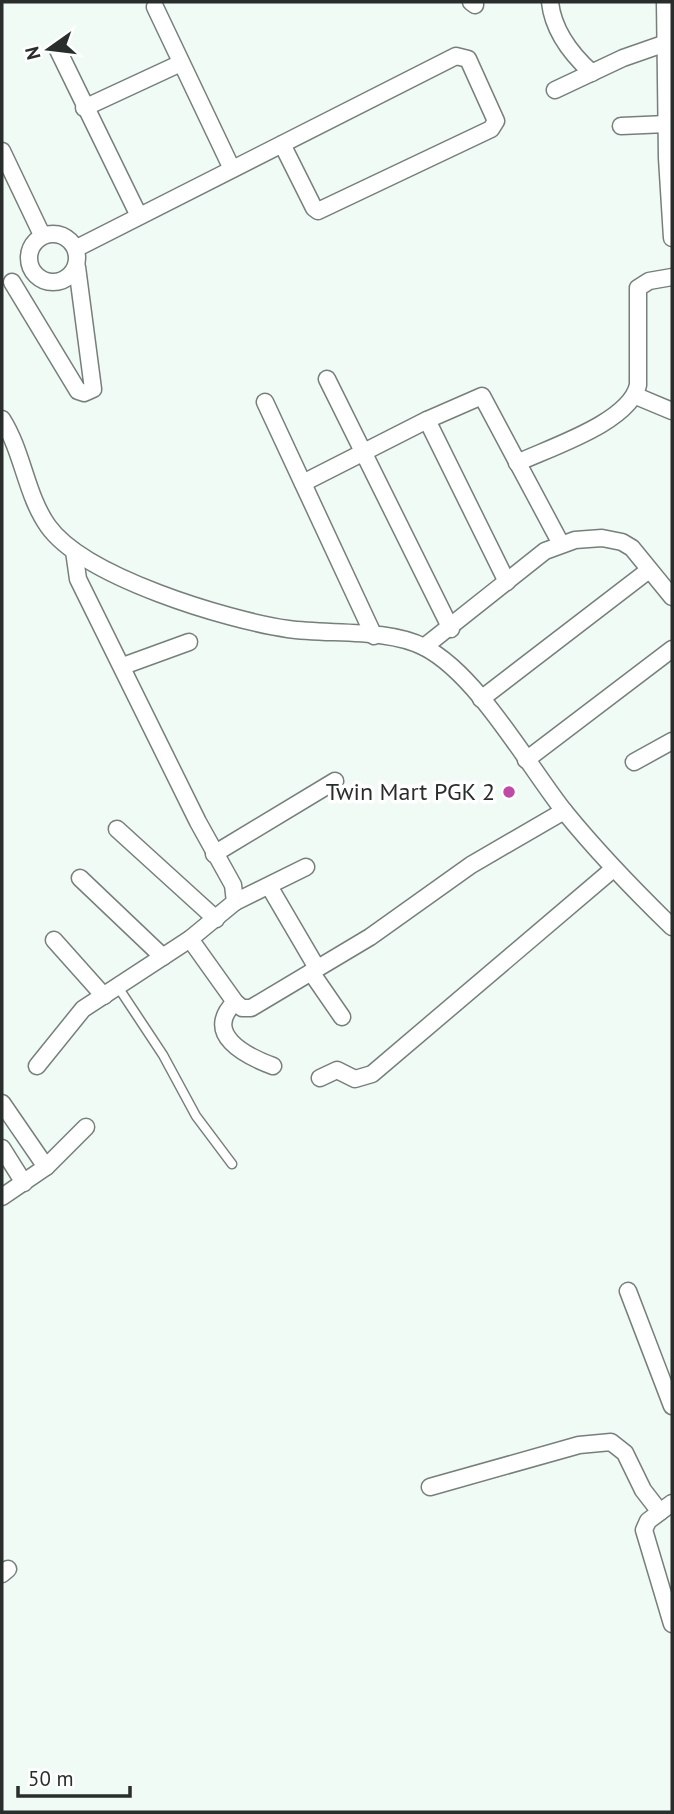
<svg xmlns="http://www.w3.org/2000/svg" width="674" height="1814" font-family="'PT Sans',sans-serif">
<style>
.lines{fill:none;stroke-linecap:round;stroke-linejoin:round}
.service-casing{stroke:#767f7a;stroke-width:11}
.minor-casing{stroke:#767f7a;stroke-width:19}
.service{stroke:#fff;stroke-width:8}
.minor{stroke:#fff;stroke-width:16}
.poi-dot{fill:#be4ca7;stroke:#fff;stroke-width:2.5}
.labels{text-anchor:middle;stroke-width:7;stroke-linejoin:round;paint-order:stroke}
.poi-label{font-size:24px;fill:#292d2b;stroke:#fff;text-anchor:end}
</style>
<rect width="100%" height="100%" fill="#f1fbf6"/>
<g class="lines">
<defs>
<path id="service" d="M118,987L163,1055L196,1116L232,1164"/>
<g id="minor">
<path d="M471,2L475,5"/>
<path d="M550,2C553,30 571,54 592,73"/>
<path d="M665,2L667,158L672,238"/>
<path d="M155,7L232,169"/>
<path d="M58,50L139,216"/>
<path d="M555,90L623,58L666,43"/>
<path d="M84,108L181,63"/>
<path d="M621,126L667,124"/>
<path d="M2,151L42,235"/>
<circle cx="53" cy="258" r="24"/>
<path d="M77,248L456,56L468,59L496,121L491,129L318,211L314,208L282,144"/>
<path d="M12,282L78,391L84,393L93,389L77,267"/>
<path d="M327,379L451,629"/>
<path d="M636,396L672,411"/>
<path d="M265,402L374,636"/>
<path d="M2,419C23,452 26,495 48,526C84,577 227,620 288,629C329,635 387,628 424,647C477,674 527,764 564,811C598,853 634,890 672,927"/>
<path d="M427,420L482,396L561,544"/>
<path d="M517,463C551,447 630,422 638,385V288L649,281L672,277"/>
<path d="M303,483L427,420L507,582"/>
<path d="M424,647L545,551L575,540L602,538L622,542L632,548L672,597"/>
<path d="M123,666L189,642"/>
<path d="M481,699L649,570"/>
<path d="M526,760L672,649"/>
<path d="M634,762L672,741"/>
<path d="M117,829L216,919"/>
<path d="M214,854L335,781"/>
<path d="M80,878L163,957"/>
<path d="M269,886L317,968"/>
<path d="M235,902L306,867"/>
<path d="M190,939L235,1002L242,1008H251L370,937L471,865L564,811"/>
<path d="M54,940L104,996"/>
<path d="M311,972L342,1017"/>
<path d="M235,1002C202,1034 246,1056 273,1066"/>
<path d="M37,1066L83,1009L190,939L235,902L233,885L198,822L78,579L74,551"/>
<path d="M320,1078L337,1070L355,1079L372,1074L612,870"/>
<path d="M2,1103L46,1167"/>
<path d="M2,1148L24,1183"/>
<path d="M2,1197L46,1167L86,1127"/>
<path d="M628,1291L672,1406"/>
<path d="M430,1487L579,1445L611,1442L625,1453L643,1490L660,1512"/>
<path d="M672,1503L648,1521L644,1530L672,1624"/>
<path d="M2,1574L8,1569"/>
</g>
</defs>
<!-- service casing -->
<use href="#service" class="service-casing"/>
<!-- minor casing -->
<use href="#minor" class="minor-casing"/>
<!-- service -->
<use href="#service" class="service"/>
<!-- minor -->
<use href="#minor" class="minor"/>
</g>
<!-- markers -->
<circle class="poi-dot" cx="509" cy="792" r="7"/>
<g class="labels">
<!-- poi labels -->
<g class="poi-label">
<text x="495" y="800">Twin Mart PGK 2</text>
</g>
</g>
<!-- border -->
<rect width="674" height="1814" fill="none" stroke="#292d2b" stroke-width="7"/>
<!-- north arrow -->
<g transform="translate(49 49) rotate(256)" stroke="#ffffff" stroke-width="5" paint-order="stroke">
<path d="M0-5L12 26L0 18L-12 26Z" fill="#292d2b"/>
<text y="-10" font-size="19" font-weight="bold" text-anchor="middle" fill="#292d2b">N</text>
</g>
<!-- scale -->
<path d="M18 1786v10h112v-10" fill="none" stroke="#292d2b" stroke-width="3.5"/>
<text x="28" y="1786" font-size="21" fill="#292d2b" stroke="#ffffff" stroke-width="5" paint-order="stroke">50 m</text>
</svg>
